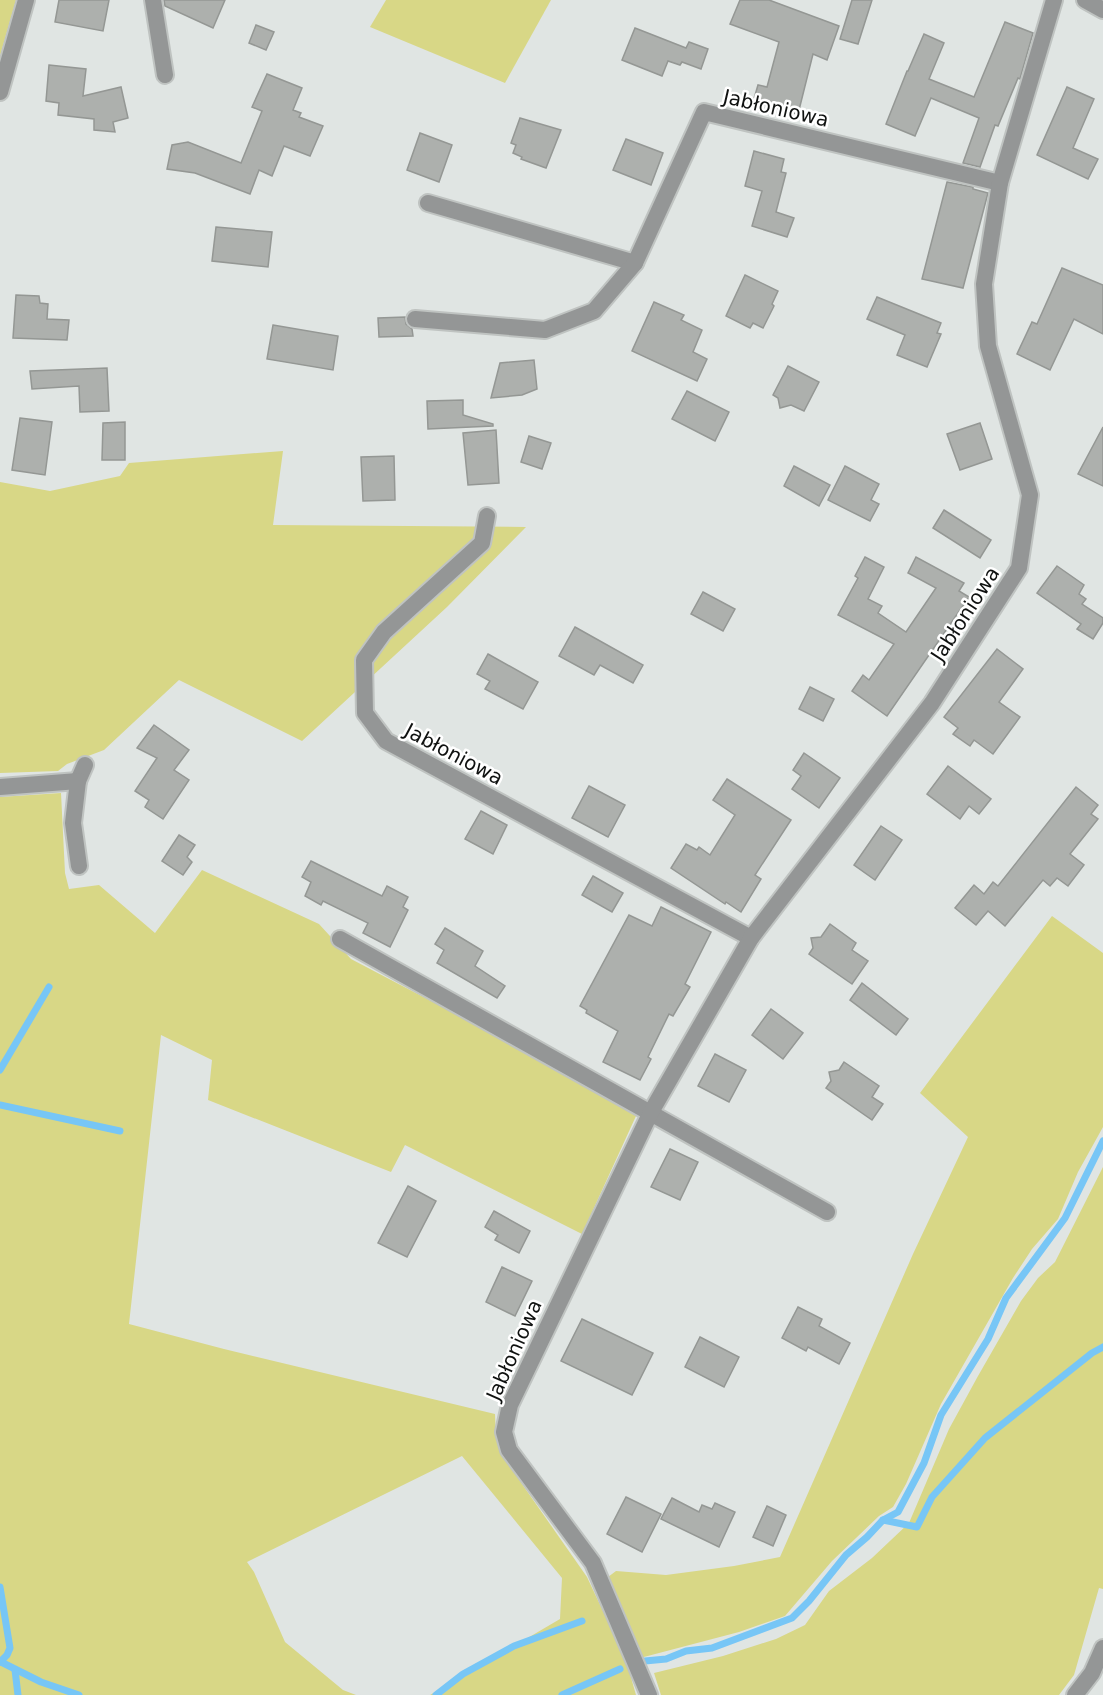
<svg xmlns="http://www.w3.org/2000/svg" width="1103" height="1695" font-family="'DejaVu Sans',sans-serif">
<style>
.green{fill:#d8d786}
.lines{fill:none;stroke-linecap:round;stroke-linejoin:round}
.stream{stroke:#77c6f6;stroke-width:7}
.building{fill:#adb0ad;stroke:#949794;stroke-width:1.5}
.minor-casing{stroke:#bfc3c1;stroke-width:20}
.tertiary-casing{stroke:#bfc3c1;stroke-width:20}
.minor{stroke:#949696;stroke-width:16}
.tertiary{stroke:#949696;stroke-width:16}
.labels{text-anchor:middle;stroke-width:5;stroke-linejoin:round;paint-order:stroke}
.street-label{font-size:20px;fill:#0f1110;stroke:#fff}
</style>
<rect width="100%" height="100%" fill="#e0e5e3"/>
<!-- green -->
<g class="green">
<path d="M0,0H16L0,56Z"/>
<path d="M386,0H551L505,83L370,27Z"/>
<path d="M283,451L273,525L526,527L447,607L302,741L179,680L104,750L67,764L58,771L0,773V482L50,491L120,476L129,463Z"/>
<path d="M61,793L65,873L69,889L99,885L155,933L202,870L319,924L351,959L515,1045L636,1116L582,1234L405,1145L391,1172L208,1100L212,1060L161,1035L129,1324L224,1349L495,1414L496,1439L522,1484L587,1577L626,1660L636,1695H430L560,1619L562,1578L462,1456L247,1562L254,1572L285,1642L343,1690L356,1695H0V797Z"/>
<path d="M1052,916L1103,953V1127L1078,1172L1058,1219L1032,1249L1013,1278L941,1404L906,1484L893,1507L879,1516L832,1561L785,1616L739,1632L640,1658L608,1577L616,1571L666,1575L734,1566L780,1557L913,1254L968,1137L920,1093Z"/>
<path d="M1103,1167V1589L1099,1588L1074,1675L1059,1695H661L654,1673L723,1656L776,1639L805,1625L829,1591L872,1558L909,1523L949,1429L978,1376L1021,1301L1038,1278L1055,1262Z"/>
</g>
<g class="lines">
<!-- stream -->
<g class="stream">
<path d="M0,1070L49,987"/>
<path d="M0,1105L120,1131"/>
<path d="M883,1520L917,1527L932,1497L985,1438L1092,1353L1103,1347"/>
<path d="M0,1587L10,1648L7,1655L0,1662"/>
<path d="M645,1661L666,1659L686,1651L712,1648L792,1618L809,1601L846,1555L867,1537L883,1520L898,1512L924,1463L941,1415L988,1339L1006,1298L1065,1218L1103,1141"/>
<path d="M1,1662L41,1682L79,1695"/>
<path d="M15,1670L18,1695"/>
<path d="M436,1695L463,1674L514,1646L582,1621"/>
<path d="M562,1695L620,1669"/>
</g>
</g>
<!-- building -->
<g class="building">
<path d="M59,0H109L103,31L55,22Z"/>
<path d="M164,0H225L213,28L165,6Z"/>
<path d="M740,0H769L839,26L827,60L813,54L798,114L753,102L758,85L767,87L779,42L730,24Z"/>
<path d="M852,0H872L858,44L840,39Z"/>
<path d="M1005,22L1033,33L1020,79L1018,78L998,126L995,125L980,167L963,163L979,118L931,98L915,136L886,124L907,71H908L924,34L944,43L929,79L974,97Z"/>
<path d="M256,25L274,32L266,50L249,43Z"/>
<path d="M635,28L686,48L689,42L708,49L701,69L682,62L680,65L668,61L662,76L622,60Z"/>
<path d="M49,65L86,69L83,96L121,87L128,118L113,122L115,132L94,130V119L58,115L59,103L46,101Z"/>
<path d="M267,74L302,88L293,110L301,113L299,117L323,126L310,156L284,146L272,176L259,170L250,194L195,173L167,169L172,145L188,142L241,163L262,111L252,107Z"/>
<path d="M1067,87L1094,99L1073,148L1098,159L1088,179L1037,155Z"/>
<path d="M520,118L561,130L546,168L521,159L522,157L513,153L516,145L511,143Z"/>
<path d="M420,133L452,145L439,182L407,170Z"/>
<path d="M626,139L663,153L651,185L613,170Z"/>
<path d="M754,151L784,159L781,172L786,173L776,212L794,218L787,237L752,226L762,191L745,186Z"/>
<path d="M947,182L973,187V189L988,193L963,288L922,279Z"/>
<path d="M216,227L272,232L268,267L212,261Z"/>
<path d="M1062,268L1103,285V334L1074,319L1050,370L1017,354L1032,322L1037,324Z"/>
<path d="M745,275L778,291L772,304L774,306L763,328L753,323L750,328L726,316Z"/>
<path d="M16,295L39,296L40,303L48,304L47,319L69,320L67,340L13,338Z"/>
<path d="M877,297L941,323L937,333L941,334L927,367L897,355L905,335L867,319Z"/>
<path d="M654,302L684,315L681,320L702,330L693,352L707,359L697,381L632,351Z"/>
<path d="M405,317L406,324L412,329L413,336L379,337L378,318Z"/>
<path d="M273,325L338,336L333,370L267,359Z"/>
<path d="M534,360L537,389L522,395L491,398L500,363Z"/>
<path d="M788,366L819,382L804,411L791,405L780,408L778,398L773,395Z"/>
<path d="M107,368L109,411L80,412L79,386L32,389L30,371Z"/>
<path d="M687,391L729,412L715,441L672,419Z"/>
<path d="M463,400V415L493,424V426L428,429L427,401Z"/>
<path d="M20,418L52,422L45,475L12,470Z"/>
<path d="M125,422V460H102L103,423Z"/>
<path d="M980,423L992,459L960,470L947,434Z"/>
<path d="M1103,427V486L1078,474Z"/>
<path d="M496,430L499,483L468,485L463,433Z"/>
<path d="M529,436L551,443L542,469L521,462Z"/>
<path d="M394,456L395,500L363,501L361,457Z"/>
<path d="M794,466L830,485L819,506L784,486Z"/>
<path d="M845,466L879,484L871,500L879,504L870,521L828,500Z"/>
<path d="M944,510L991,540L980,558L933,528Z"/>
<path d="M865,557L884,567L868,599L882,606L878,613L906,632L936,588L908,573L916,557L964,583L959,591L969,597L887,716L852,691L863,675L869,680L894,644L838,615L858,578L855,576Z"/>
<path d="M1057,566L1084,585L1079,594L1086,599L1082,604L1103,618V623L1093,639L1077,629L1081,624L1037,593Z"/>
<path d="M703,592L735,609L723,631L691,614Z"/>
<path d="M575,627L643,665L633,683L600,665L594,675L559,656Z"/>
<path d="M997,649L1023,669L999,702L1020,717L993,754L974,740L970,746L953,734L958,728L944,717Z"/>
<path d="M488,654L538,682L523,709L485,689L490,681L477,674Z"/>
<path d="M810,687L834,699L823,721L799,709Z"/>
<path d="M154,725L189,750L174,770L189,780L163,819L145,807L149,800L135,791L157,758L137,748Z"/>
<path d="M804,753L840,778L819,808L792,789L801,776L793,770Z"/>
<path d="M948,766L991,799L979,814L969,806L960,819L927,794Z"/>
<path d="M727,779L791,820L755,875L761,879L741,912L726,902L725,904L671,868L686,844L697,850L699,847L710,855L735,815L713,800Z"/>
<path d="M589,786L625,805L608,837L572,818Z"/>
<path d="M1076,787L1098,805L1091,814L1098,819L1070,854L1084,865L1068,886L1057,878L1050,886L1043,880L1005,926L988,911L976,925L955,908L974,885L984,894L993,882L998,886Z"/>
<path d="M481,811L507,825L493,854L465,839Z"/>
<path d="M881,826L902,840L875,880L854,865Z"/>
<path d="M179,835L195,845L187,857L192,862L183,875L162,861Z"/>
<path d="M311,861L382,896L387,886L408,897L403,907L408,910L390,947L363,933L368,923L323,901L321,905L305,896L311,882L302,877Z"/>
<path d="M593,876L623,893L612,912L582,895Z"/>
<path d="M661,907L711,932L685,984L690,987L673,1016L669,1014L648,1057L651,1059L640,1080L603,1062L618,1031L586,1013L587,1010L580,1006L629,915L652,926Z"/>
<path d="M830,924L856,943L852,950L868,961L852,984L809,954L813,948L811,938L821,937Z"/>
<path d="M445,928L483,951L475,966L505,986L497,998L437,963L444,950L435,944Z"/>
<path d="M862,983L908,1019L896,1035L850,1000Z"/>
<path d="M771,1009L803,1033L783,1059L752,1035Z"/>
<path d="M715,1054L746,1070L729,1102L698,1086Z"/>
<path d="M844,1062L879,1086L872,1097L883,1104L872,1120L826,1088L831,1081L829,1072L839,1070Z"/>
<path d="M670,1149L698,1162L680,1200L651,1187Z"/>
<path d="M408,1186L436,1201L407,1257L378,1243Z"/>
<path d="M494,1211L530,1231L519,1253L495,1240L498,1235L485,1227Z"/>
<path d="M502,1267L532,1281L515,1316L486,1302Z"/>
<path d="M798,1307L822,1319L819,1326L850,1343L839,1364L808,1347L806,1351L782,1338Z"/>
<path d="M582,1319L653,1353L632,1395L561,1361Z"/>
<path d="M700,1337L739,1357L724,1387L685,1367Z"/>
<path d="M626,1497L661,1514L642,1552L607,1534Z"/>
<path d="M672,1498L699,1512L702,1505L712,1509L715,1503L735,1512L719,1547L661,1519Z"/>
<path d="M767,1506L786,1515L773,1546L753,1537Z"/>
</g>
<g class="lines">
<defs>
<g id="minor">
<path d="M153,0L165,75"/>
<path d="M0,92L26,0"/>
<path d="M428,203L635,263"/>
<path d="M415,319L545,330L594,311L635,263L704,112L1000,183"/>
<path d="M487,516L482,543L384,632L364,660L365,713L386,741L751,938"/>
<path d="M78,781L85,765"/>
<path d="M0,787L78,781L73,823L79,866"/>
<path d="M340,939L827,1212"/>
<path d="M649,1695L593,1563L509,1450L504,1432L510,1405L651,1112L751,938L932,703L1019,568L1030,495L988,346L984,284L1000,183L1054,0"/>
<path d="M1075,1695L1092,1673L1103,1648"/>
</g>
<path id="tertiary" d="M1085,0L1103,10"/>
</defs>
<!-- minor casing -->
<use href="#minor" class="minor-casing"/>
<!-- tertiary casing -->
<use href="#tertiary" class="tertiary-casing"/>
<!-- minor -->
<use href="#minor" class="minor"/>
<!-- tertiary -->
<use href="#tertiary" class="tertiary"/>
</g>
<g class="labels">
<!-- street labels -->
<g class="street-label">
<text transform="translate(776 108) rotate(13)" y="7">Jabłoniowa</text>
<text transform="translate(965 614) rotate(-57)" y="7">Jabłoniowa</text>
<text transform="translate(454 754) rotate(28)" y="7">Jabłoniowa</text>
<text transform="translate(514 1350) rotate(-66)" y="7">Jabłoniowa</text>
</g>
</g>
</svg>
